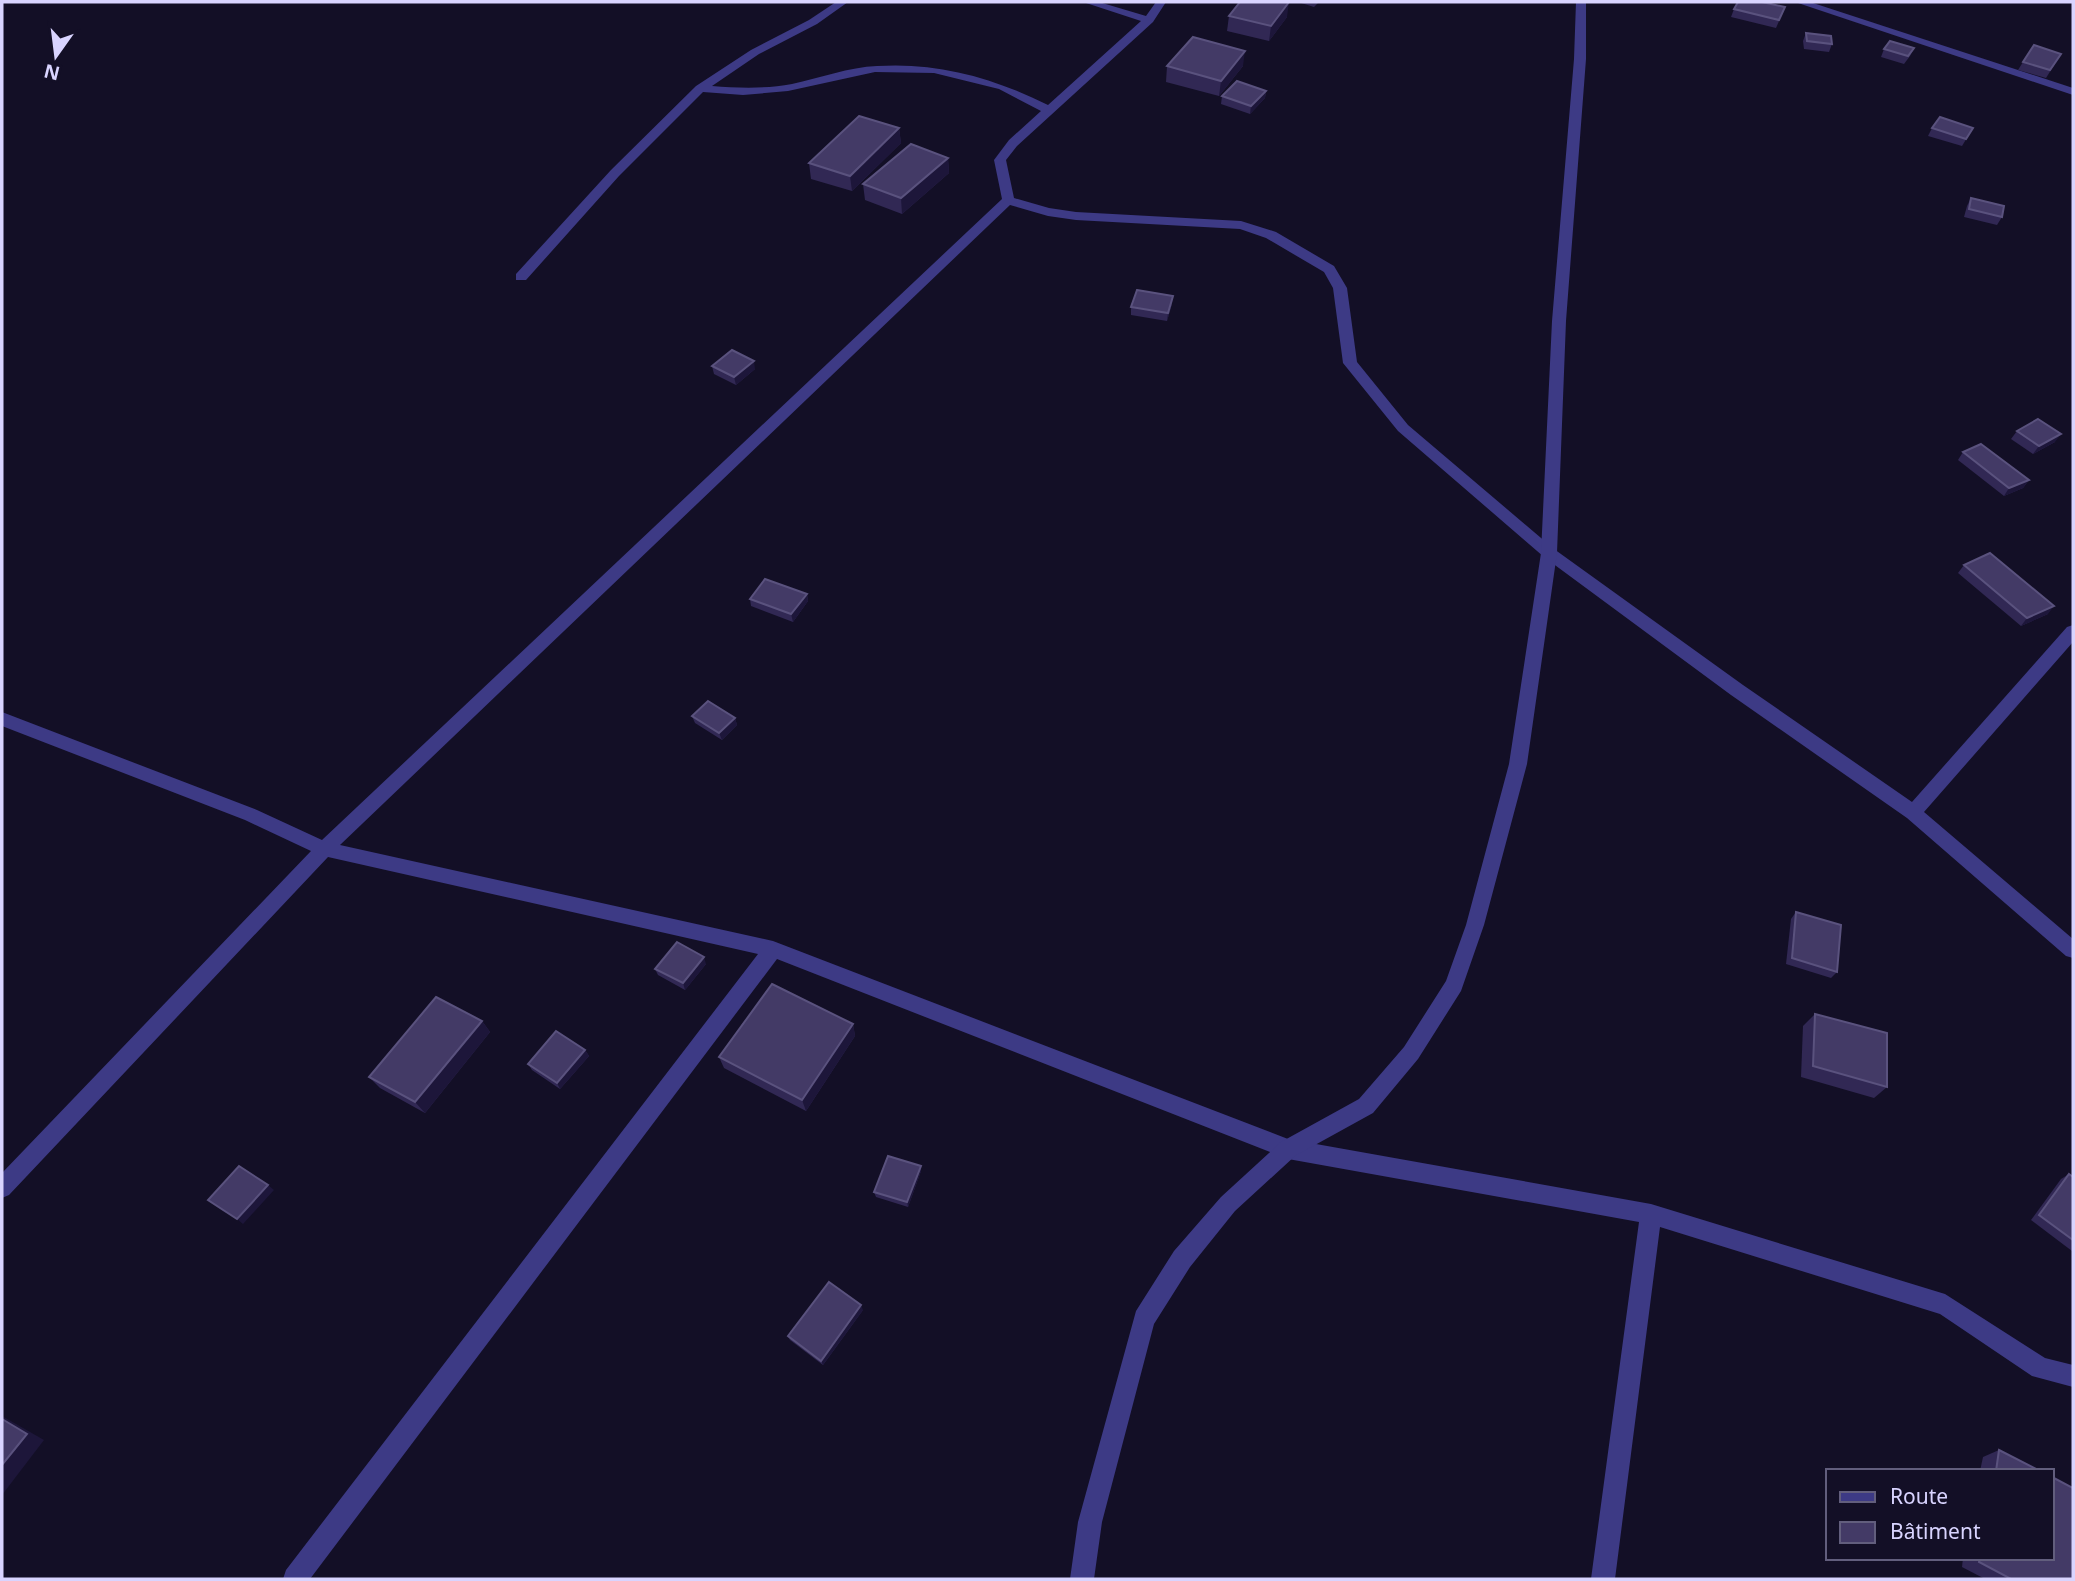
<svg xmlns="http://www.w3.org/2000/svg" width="2075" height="1581" font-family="'Noto Sans',sans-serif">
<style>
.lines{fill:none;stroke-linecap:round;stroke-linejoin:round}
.minor{fill:#3d3a85;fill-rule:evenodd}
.tertiary{fill:#3d3a85;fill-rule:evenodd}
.wall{fill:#312854}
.shaded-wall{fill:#1d163a}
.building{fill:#433a66;stroke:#5a527e;stroke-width:2}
</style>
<rect width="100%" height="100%" fill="#130f26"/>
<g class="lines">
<!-- minor -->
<g class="minor">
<path d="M836,2H848L817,24L759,54L712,86C738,88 765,89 792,84C820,78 849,67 877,66C938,62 994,78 1048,105L1141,21L1083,2H1099L1146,16L1156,2H1166L1153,22L1017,146L1006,160L1014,198L1049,208L1076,212L1241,221L1276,232L1334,266L1347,288L1357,362L1408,425L1554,549L1743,685L1912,802L2067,627L2073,625V642L1924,812L2073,939V958L2066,956L1907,818L1731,695L1544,557L1398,431L1343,363L1333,288L1324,272L1266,238L1240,229L1076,220L1048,216L1010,205L340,845L773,941L1288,1139L1651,1204L1945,1294L2045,1358L2073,1365V1387L2032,1376L1940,1314L1660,1227L1615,1579H1591L1639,1222L1288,1159L777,959L310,1579H283L286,1570L758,954L328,857L9,1195L2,1198V1173L311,851L245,820L2,726V712L257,810L322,840L1002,199L994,160L1009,140L1041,111L999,89L934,73L875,72L788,91L743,95L703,92L619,176L526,280H516V274L611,170L696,86L751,50L809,20Z"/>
<path d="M1795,2H1810L2073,88V95Z"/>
</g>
<!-- tertiary -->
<path class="tertiary" d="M1576,2H1586V59L1566,321L1557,553L1527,764L1484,925L1461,991L1418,1059L1373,1113L1295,1156L1235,1211L1190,1267L1154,1324L1102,1522L1094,1579H1070L1078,1522L1136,1311L1174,1251L1221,1197L1281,1142L1359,1099L1404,1047L1446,981L1466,925L1509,764L1541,553L1552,321L1574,59Z"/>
</g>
<!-- wall -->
<g class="wall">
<path d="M1298,2H1319L1314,7Z"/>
<path d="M1785,7L1776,28L1731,17L1734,9Z"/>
<path d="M1229,16L1287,17L1269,41L1227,31Z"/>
<path d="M1806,33L1832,44L1829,52L1804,49L1803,41Z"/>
<path d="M1914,48L1910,56L1904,64L1881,57L1884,49Z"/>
<path d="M2061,54L2046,78L2018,70L2023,62Z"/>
<path d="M1167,66H1243L1219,96L1166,82Z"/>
<path d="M1266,91L1265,98L1250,114L1221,104L1222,96Z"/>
<path d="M899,128L901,143L852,191L811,179L809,163Z"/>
<path d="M1932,128H1973L1962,146L1928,136Z"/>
<path d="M948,158L949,173L902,214L865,200L863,184Z"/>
<path d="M1971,198L2002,217L1997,225L1964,217L1967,206Z"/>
<path d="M1172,304L1167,321L1131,315V307Z"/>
<path d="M712,366L755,369L736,385L714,374Z"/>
<path d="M2017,431L2055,442L2033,454L2011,439Z"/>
<path d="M1963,452L2029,480L2023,488L2004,496L1958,460Z"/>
<path d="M1964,565L2048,614L2021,626L1958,573Z"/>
<path d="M807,594L808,601L793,622L751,606L750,599Z"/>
<path d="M692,716L735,718L737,725L722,740L695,723Z"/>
<path d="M1796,912L1837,972L1831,978L1786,964L1791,919Z"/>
<path d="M706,964L685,990L658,975L655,969Z"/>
<path d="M1815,1014L1887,1087L1874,1098L1801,1077L1803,1026Z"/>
<path d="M482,1021L490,1032L425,1113L380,1088L369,1077Z"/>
<path d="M853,1024L855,1036L806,1111L724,1068L719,1057Z"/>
<path d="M585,1050L589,1056L560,1089L532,1070L528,1064Z"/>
<path d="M921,1171L908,1207L876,1197L874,1192Z"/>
<path d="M2069,1174L2073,1177L2072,1251L2031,1220L2061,1179Z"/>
<path d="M863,1310L823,1365L790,1340L788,1336Z"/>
<path d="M1999,1450L2040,1471H1980L1983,1457Z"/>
<path d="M1963,1558H2052L2073,1579H1985L1962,1567Z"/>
</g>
<!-- shaded-wall -->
<g class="shaded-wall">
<path d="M1289,2L1287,17L1269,41L1271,26Z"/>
<path d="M1245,51L1243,66L1219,96L1221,81Z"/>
<path d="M1266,91L1265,98L1250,114L1251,106Z"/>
<path d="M899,128L901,143L852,191L850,176Z"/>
<path d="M948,158L949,173L902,214L901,198Z"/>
<path d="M1173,296L1172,304L1167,321L1168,313Z"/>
<path d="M754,361L755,369L736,385L734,377Z"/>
<path d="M2061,434L2055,442L2033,454L2039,446Z"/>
<path d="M2029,480L2023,488L2004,496L2009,488Z"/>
<path d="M807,594L808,601L793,622L791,614Z"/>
<path d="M2054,606L2048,614L2021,626L2027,618Z"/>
<path d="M735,718L737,725L722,740L719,733Z"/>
<path d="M704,957L706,964L685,990L683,983Z"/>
<path d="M482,1021L490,1032L425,1113L415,1102Z"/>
<path d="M853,1024L855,1036L806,1111L802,1100Z"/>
<path d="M585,1050L589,1056L560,1089L557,1083Z"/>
<path d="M921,1166V1171L908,1207L907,1202Z"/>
<path d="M268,1185L274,1190L243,1224L237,1219Z"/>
<path d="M861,1305L863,1310L823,1365L821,1361Z"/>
<path d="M2,1416L44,1440L2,1495Z"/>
</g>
<!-- building -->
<g class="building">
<path d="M1240,2H1289L1271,26L1229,16Z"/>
<path d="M1738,2H1762L1785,7L1779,20L1734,9Z"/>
<path d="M1806,33L1831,36L1832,44L1807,41Z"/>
<path d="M1193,37L1245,51L1221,81L1167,66Z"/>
<path d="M1890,41L1914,48L1908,56L1884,49Z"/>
<path d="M2034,45L2061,54L2050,70L2023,62Z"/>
<path d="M1237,81L1266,91L1251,106L1222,96Z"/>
<path d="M859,116L899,128L850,176L809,163Z"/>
<path d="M1940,117L1973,128L1966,139L1932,128Z"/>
<path d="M911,144L948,158L901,198L863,184Z"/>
<path d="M1971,198L2004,206L2002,217L1969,209Z"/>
<path d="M1137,290L1173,296L1168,313L1131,307Z"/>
<path d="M732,350L754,361L734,377L712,366Z"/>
<path d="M2038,419L2061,434L2039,446L2017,431Z"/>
<path d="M1981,444L2029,480L2009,488L1963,452Z"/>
<path d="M1990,553L2054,606L2027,618L1964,565Z"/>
<path d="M765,579L807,594L791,614L750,599Z"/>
<path d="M708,701L735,718L719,733L692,716Z"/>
<path d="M1796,912L1841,925L1837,972L1792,958Z"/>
<path d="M677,942L704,957L683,983L655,969Z"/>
<path d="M772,984L853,1024L802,1100L719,1057Z"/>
<path d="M436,997L482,1021L415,1102L369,1077Z"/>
<path d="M1815,1014L1887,1033V1087L1813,1066Z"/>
<path d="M556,1031L585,1050L557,1083L528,1064Z"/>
<path d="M888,1156L921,1166L907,1202L874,1192Z"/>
<path d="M239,1166L268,1185L237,1219L208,1200Z"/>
<path d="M2069,1174L2073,1177V1240L2039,1215Z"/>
<path d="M829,1282L861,1305L821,1361L788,1336Z"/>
<path d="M2,1419L27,1434L2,1465Z"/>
<path d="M1999,1450L2040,1471H1996Z"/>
<path d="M2052,1477L2073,1488V1579H2011L1979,1562L1980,1558H2052Z"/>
</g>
<!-- border -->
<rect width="2075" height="1581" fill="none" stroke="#d9d4ff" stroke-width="7"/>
<!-- legend -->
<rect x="1826" y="1469" width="228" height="91" fill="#130f26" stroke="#625e7d" stroke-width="2"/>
<rect x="1840" y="1492" width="35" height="10" fill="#3d3a85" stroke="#625e7d" stroke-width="2"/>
<text x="1890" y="1504" font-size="21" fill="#d9d4ff">Route</text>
<rect x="1840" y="1522" width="35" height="21" fill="#433a66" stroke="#625e7d" stroke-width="2"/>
<text x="1890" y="1539" font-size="21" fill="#d9d4ff">Bâtiment</text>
<!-- north arrow -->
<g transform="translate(56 56) rotate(194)" stroke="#130f26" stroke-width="5" paint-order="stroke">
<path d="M0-5L12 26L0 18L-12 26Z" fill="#d9d4ff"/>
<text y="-10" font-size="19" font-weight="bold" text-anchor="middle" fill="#d9d4ff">N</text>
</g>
</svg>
